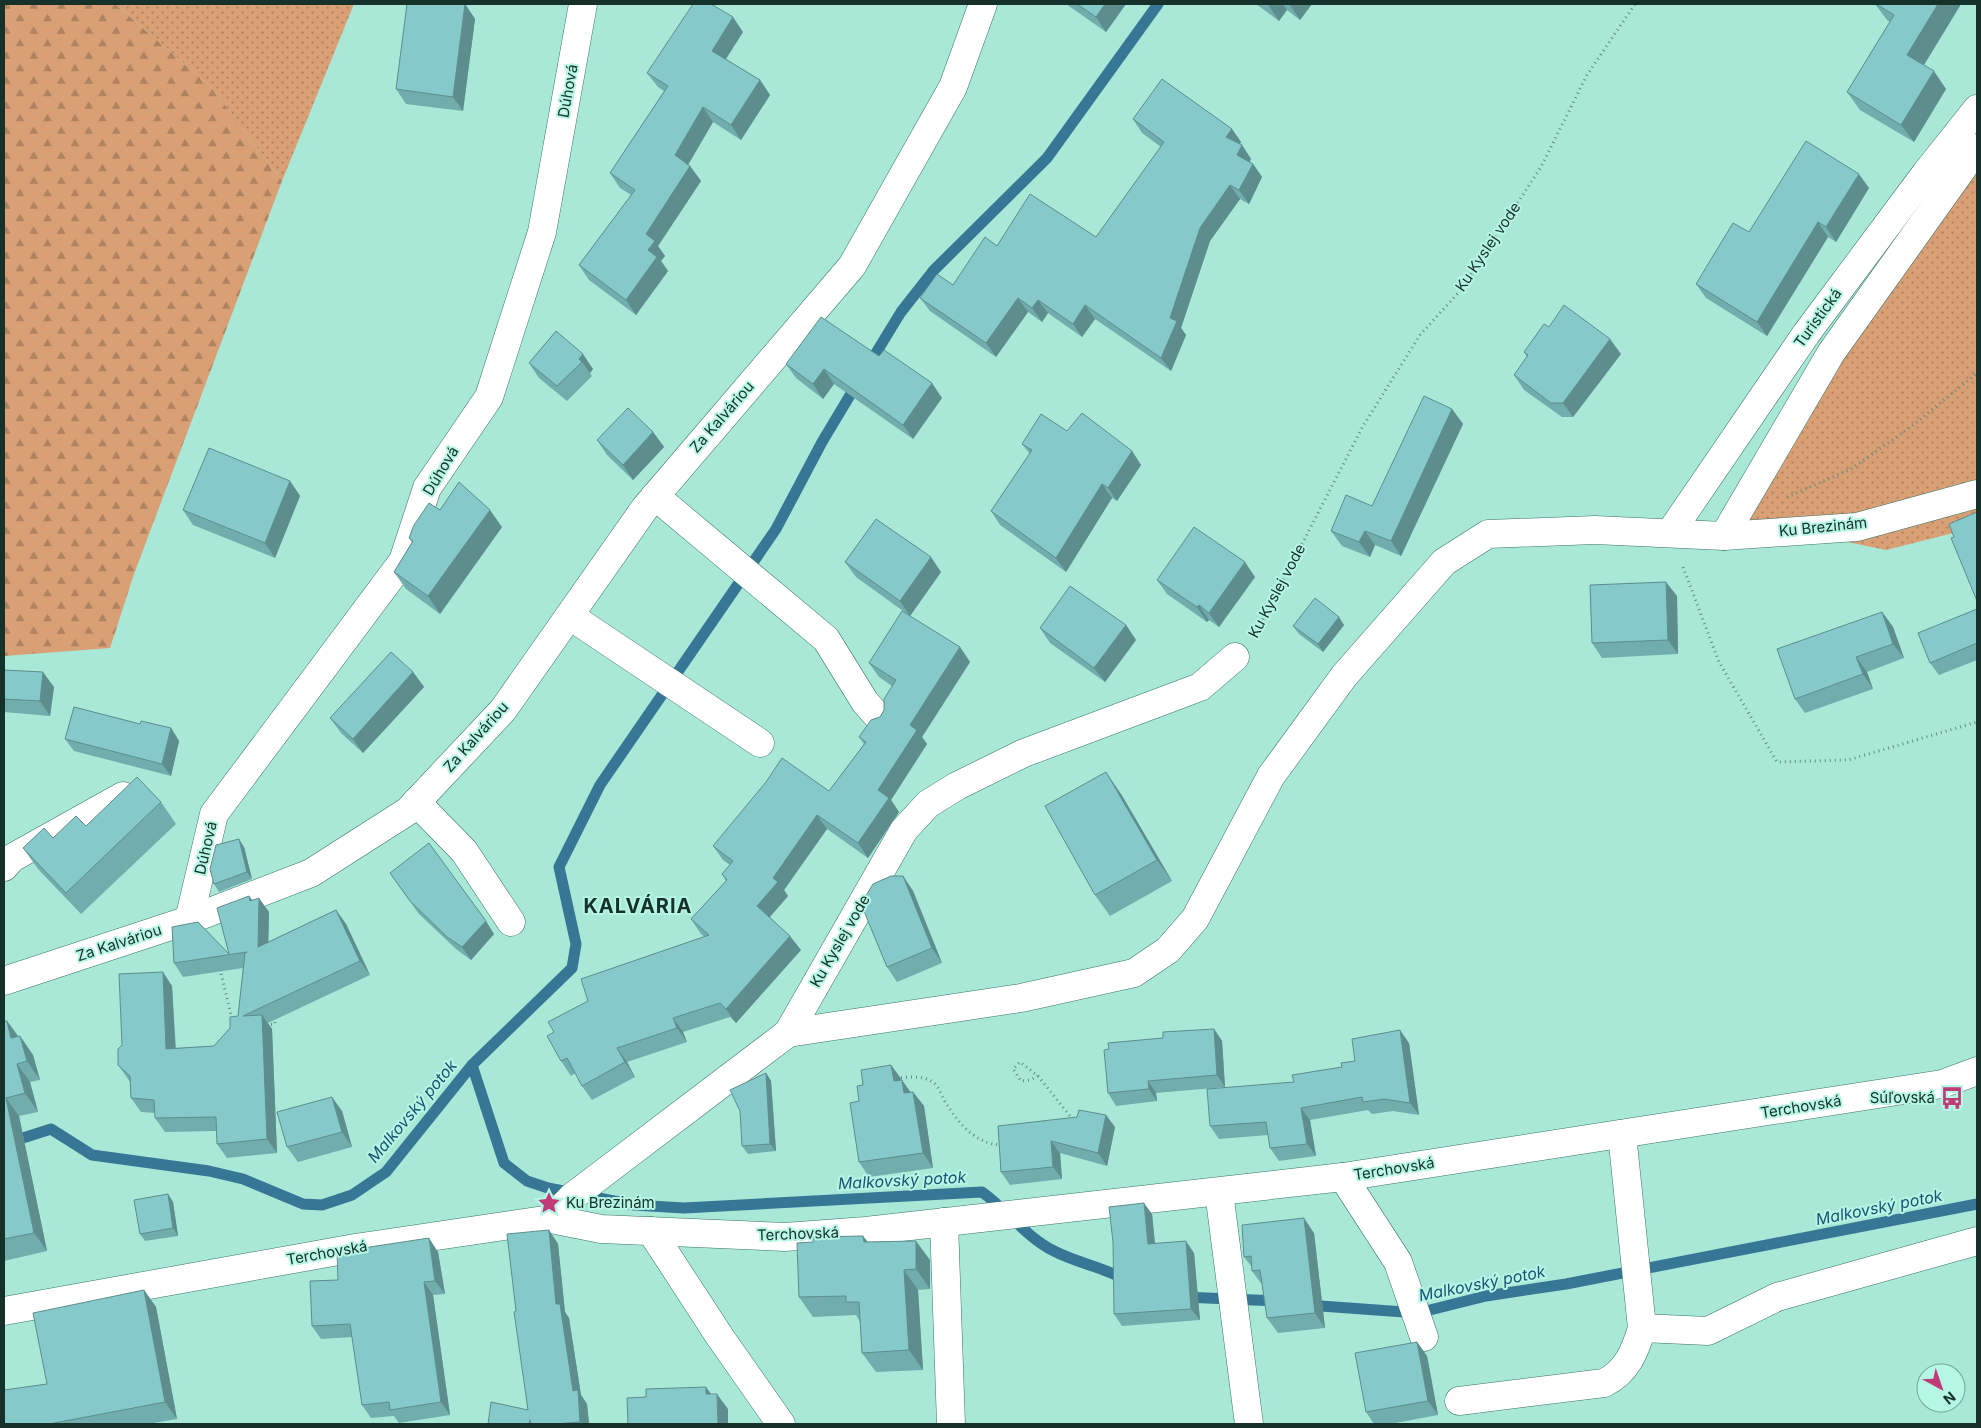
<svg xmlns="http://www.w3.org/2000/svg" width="1981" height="1428" font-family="Inter,sans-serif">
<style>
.grass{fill:url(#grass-dots)}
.forest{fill:url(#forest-firs)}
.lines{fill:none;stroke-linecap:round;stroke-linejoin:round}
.stream{stroke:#367796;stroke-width:11}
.minor-casing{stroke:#367465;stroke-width:29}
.path{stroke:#608d81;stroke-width:3;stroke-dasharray:1 4;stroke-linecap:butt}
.minor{stroke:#fff;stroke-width:28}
.wall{fill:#72adae}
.shaded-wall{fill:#5d8d8d}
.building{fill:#85c9ca;stroke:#5d8d8d}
.labels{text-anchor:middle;stroke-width:4;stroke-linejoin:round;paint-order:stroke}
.street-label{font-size:15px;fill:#16302a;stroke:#b6f6e4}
.poi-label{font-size:15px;fill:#16302a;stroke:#b6f6e4;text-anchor:end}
.water-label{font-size:16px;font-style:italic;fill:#175575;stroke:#b6f6e4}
.district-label{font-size:20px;font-weight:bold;letter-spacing:1px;fill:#16302a;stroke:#b6f6e4}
</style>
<defs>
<pattern id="grass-dots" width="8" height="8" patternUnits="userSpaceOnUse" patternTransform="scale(1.25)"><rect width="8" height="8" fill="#d99f75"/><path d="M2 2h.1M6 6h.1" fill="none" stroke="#af8260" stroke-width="1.8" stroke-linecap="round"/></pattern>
<pattern id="forest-firs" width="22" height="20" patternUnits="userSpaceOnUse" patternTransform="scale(1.25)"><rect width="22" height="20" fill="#d99f75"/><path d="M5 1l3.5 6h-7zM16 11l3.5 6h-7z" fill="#af8260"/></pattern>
</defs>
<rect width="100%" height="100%" fill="#a9e8d7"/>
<!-- grass -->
<g class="grass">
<path d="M115,4H354L282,181L212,88Z"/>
<path d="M1977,135V527L1886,550L1747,521L1760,491Z"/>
</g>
<!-- forest -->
<path class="forest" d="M4,4H115L212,88L282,181L134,574L110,648L4,656Z"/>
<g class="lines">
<!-- stream -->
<g class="stream">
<path d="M868,366L901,312L934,270L1047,158L1158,4"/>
<path d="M472,1065L504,1163L527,1181L548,1188L634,1205L684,1208L982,1192C1007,1210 1026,1237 1054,1251C1077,1263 1103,1267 1126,1280"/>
<path d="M4,1144L51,1129L92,1155L209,1171L243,1179L303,1204L322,1205L352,1195L386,1172L472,1065L572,968L576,944L559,867L600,785L776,529L822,442L858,382"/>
<path d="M1183,1297L1279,1301"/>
<path d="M1307,1305L1418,1313L1486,1296L1566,1284L1977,1204"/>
</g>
<defs>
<g id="minor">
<path d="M655,496L826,639L865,702L880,719"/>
<path d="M1670,533L1806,334L1926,173L1977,109"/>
<path d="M1724,536L1831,353L1977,148"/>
<path d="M570,616L760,743"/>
<path d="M416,802L464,851L511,922"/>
<path d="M4,867L12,858L123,796"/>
<path d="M189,920L214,814L403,561L427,488L489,397L542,232L583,4"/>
<path d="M4,981L189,920L311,873L408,811L503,710L645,508L852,266L953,87L983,4"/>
<path d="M788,1033L1021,998L1134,973L1168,950L1195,919L1271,776L1344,676L1444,562L1488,534L1595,530L1724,536L1857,527L1977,494"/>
<path d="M1343,1177L1398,1262L1424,1337"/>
<path d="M1219,1192L1249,1424"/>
<path d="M551,1219L572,1197L788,1033L904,830L928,804L957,786L1024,753L1200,687L1235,657"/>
<path d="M944,1222L951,1424"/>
<path d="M651,1231L720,1337L781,1424"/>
<path d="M4,1311L355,1248L551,1219L601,1229L785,1237L866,1231L1343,1177L1942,1084L1977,1071"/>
<path d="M1642,1328L1708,1331L1777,1297L1977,1241"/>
<path d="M1459,1401L1604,1383C1627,1372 1635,1351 1642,1328L1622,1134"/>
</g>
</defs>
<!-- minor casing -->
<use href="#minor" class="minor-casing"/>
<!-- path -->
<g class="path">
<path d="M1787,497L1851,469L1912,426L1977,373"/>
<path d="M1683,567L1719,662L1777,762L1848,760L1977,722"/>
<path d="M1256,633L1363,426L1420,335L1460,291L1541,167L1587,75L1635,4"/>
<path d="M220,969L232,1019"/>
<path d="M266,1025L275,1024L274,1016"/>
<path d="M1038,1076L1030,1080L1021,1081L1013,1069L1020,1062L1038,1076L1074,1121"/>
<path d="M896,1078C908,1077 924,1075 934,1083C939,1087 942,1097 946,1103C959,1124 975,1144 1002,1145"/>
</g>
<!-- minor -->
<use href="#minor" class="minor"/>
</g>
<!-- wall -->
<g class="wall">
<path d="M465,4L475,19L463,111L406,104L396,89Z"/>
<path d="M1066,4H1126L1106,32Z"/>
<path d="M1256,4H1312L1300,20L1287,10L1279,21Z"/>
<path d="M1875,4H1961L1924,65L1946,89L1914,142L1860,110L1847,92L1890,22L1887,20Z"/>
<path d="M743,32L726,59L760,80L770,95L741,140L713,122L688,165L690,166L701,181L658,246L665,256L661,261L668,271L636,315L589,280L579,265L631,195L620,188L610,173L664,91L658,87L647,73Z"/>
<path d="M1133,119L1232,129L1241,142L1240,144L1242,145L1251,159L1250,162L1253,164L1262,177L1249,204L1240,199L1210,241L1181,328L1186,335L1171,371L1095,319L1082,337L1048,313L1042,322L1028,312L996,357L930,311L920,298L953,285L997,246L1096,237L1161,147L1142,133Z"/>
<path d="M1869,188L1836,242L1828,237L1767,336L1706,298L1696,284L1749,232Z"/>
<path d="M1549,327L1621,354L1573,417H1562L1524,390L1514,375L1527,357L1524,352Z"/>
<path d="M556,331L593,369L590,373L592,376L567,401L539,378L529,363Z"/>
<path d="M879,356L942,398L913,439L834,384L823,399L796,378L786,364Z"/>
<path d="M1452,409L1463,424L1401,556L1375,545L1370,557L1342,546L1331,531L1372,506Z"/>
<path d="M1067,431L1132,451L1141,465L1117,501L1112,498L1066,572L1000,525L991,511L1030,454L1022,444Z"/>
<path d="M653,432L664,447L633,480L607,455L597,440Z"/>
<path d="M290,481L300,496L275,558L193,525L183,510Z"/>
<path d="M440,510L502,527L440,614L406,589L394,572L412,542L409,538Z"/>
<path d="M845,562L941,572L910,616L856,577Z"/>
<path d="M1255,577L1219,627L1209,620L1207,622L1167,594L1157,580Z"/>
<path d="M1677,596L1678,654L1602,658L1592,643Z"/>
<path d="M1977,609V660L1939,675L1930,663Z"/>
<path d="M1882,612L1893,627L1904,658L1867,672L1873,689L1805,713L1795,699Z"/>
<path d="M1126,625L1136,640L1105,682L1050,643L1040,628Z"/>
<path d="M1344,625L1323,652L1299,634L1293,626Z"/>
<path d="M960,647L970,662L922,737L927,744L891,800L899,812L868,858L827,829L784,890L788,896L770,917L801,950L736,1023L730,1017L683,1032L687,1042L627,1062L635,1077L592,1100L582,1086L575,1073L571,1076L561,1061L554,1032L588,1001L705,937L701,934L691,919L726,881L722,874L730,865L723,860L713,846L829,791L864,744L859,737L880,717L884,710L892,686L879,677L869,663Z"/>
<path d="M4,670L54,687L50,716L4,712Z"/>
<path d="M413,672L424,687L363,753L341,733L330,718Z"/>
<path d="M140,724L171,728L179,741L171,776L74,751L65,739Z"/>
<path d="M1121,794L1172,881L1110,916L1095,895Z"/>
<path d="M161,802L176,824L81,914L38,869L23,848L86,826Z"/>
<path d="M244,847L252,879L219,892L214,884Z"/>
<path d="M390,873L494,934L471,960L456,949L419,914Z"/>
<path d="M903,876L913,891L942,963L897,982L887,967Z"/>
<path d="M249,896L252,900L269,912L268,942L336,910L346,924L370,975L268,1023L272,1029L277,1153L227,1158L217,1144V1131L165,1132L155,1118V1113L141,1112L131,1098L130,1082L128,1079L118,1065L172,986L176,1048L214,1046L230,1028L238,1016L243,968L183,977L174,963L229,954Z"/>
<path d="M4,1021H7L18,1036H20L33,1055L40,1080L30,1082L38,1112L19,1116L47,1251L4,1261Z"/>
<path d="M1214,1029L1222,1041L1225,1087L1156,1093L1157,1101L1116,1106L1108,1093L1109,1049L1163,1038Z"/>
<path d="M1409,1043L1419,1115L1393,1111L1372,1114L1368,1110L1310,1120L1316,1156L1279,1161L1270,1148L1268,1135L1219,1139L1210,1126L1294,1082L1342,1067L1355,1061Z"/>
<path d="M891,1065L910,1092H913L924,1106L933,1168L869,1177L859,1162V1101L863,1085Z"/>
<path d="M766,1073L771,1081L776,1151L748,1154L742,1146Z"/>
<path d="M342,1111L352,1147L298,1162L287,1147Z"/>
<path d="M998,1126L1115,1127L1107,1166L1060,1153L1062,1179L1010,1185L1001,1172Z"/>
<path d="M168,1194L173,1202L178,1236L145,1241L140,1234Z"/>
<path d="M1152,1214L1155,1243L1194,1253L1200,1320L1122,1326L1114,1314Z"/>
<path d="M549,1230L558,1244L565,1312L569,1318L581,1395L587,1404L589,1424H488L528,1410L516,1311Z"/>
<path d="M1314,1233L1325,1328L1278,1333L1267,1318L1263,1286L1252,1271V1267L1244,1257Z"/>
<path d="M863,1236L868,1242L930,1260V1289L918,1290L923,1370L876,1372L862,1353L860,1322L856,1315L813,1317L799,1297L813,1242Z"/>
<path d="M438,1252L445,1294L433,1295L450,1415L399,1423L394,1416L371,1418L362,1405L352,1337L321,1339L312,1326L338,1280Z"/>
<path d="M144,1290L156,1307L177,1419L148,1424H4L47,1384Z"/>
<path d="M1417,1342L1427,1356L1438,1415L1390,1424H1374L1366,1412Z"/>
</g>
<!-- shaded-wall -->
<g class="shaded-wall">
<path d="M465,4L475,19L463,111L453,97Z"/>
<path d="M1105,4H1126L1106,32L1096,17Z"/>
<path d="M1270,4H1283L1287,10L1279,21L1269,6Z"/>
<path d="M1291,4H1312L1300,20L1290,5Z"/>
<path d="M1938,4H1961L1919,73L1907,55Z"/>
<path d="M733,17L743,32L722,65L712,51Z"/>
<path d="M1934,71L1946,89L1914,142L1901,125Z"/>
<path d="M760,80L770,95L741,140L731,125Z"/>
<path d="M703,107L713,122L685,170L675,155Z"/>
<path d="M1232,129L1241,142L1236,150L1226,137Z"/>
<path d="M1242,145L1251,159L1246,169L1237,155Z"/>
<path d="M1253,164L1262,177L1249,204L1239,190Z"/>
<path d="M690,166L701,181L658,246L665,256L661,261L668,271L636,315L626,300L648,250L646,234Z"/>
<path d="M1859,174L1869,188L1836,242L1826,227Z"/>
<path d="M1230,185L1240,199L1210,241L1181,328L1186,335L1171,371L1161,358L1170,318L1200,228Z"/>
<path d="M1818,222L1828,237L1767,336L1757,322Z"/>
<path d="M1018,298L1028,312L996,357L986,343Z"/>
<path d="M1038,300L1048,313L1042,322L1032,308Z"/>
<path d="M1085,305L1095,319L1082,337L1073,324Z"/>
<path d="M1610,339L1621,354L1573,417L1563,403Z"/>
<path d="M583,354L593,369L590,373L582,362L579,359Z"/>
<path d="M824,369L834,384L823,399L813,384Z"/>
<path d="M932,383L942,398L913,439L903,425Z"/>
<path d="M1452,409L1463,424L1401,556L1391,541Z"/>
<path d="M653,432L664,447L633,480L623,465Z"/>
<path d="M1132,451L1141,465L1117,501L1108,488Z"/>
<path d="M290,481L300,496L275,558L265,543Z"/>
<path d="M1102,484L1112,498L1066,572L1056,558Z"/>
<path d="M490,510L502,527L440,614L428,596Z"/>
<path d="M1365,531L1375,545L1370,557L1359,542Z"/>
<path d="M931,557L941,572L910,616L900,601Z"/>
<path d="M1245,562L1255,577L1219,627L1209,613Z"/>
<path d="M1666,582L1677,596L1678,654L1668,640Z"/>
<path d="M1199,605L1209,620L1207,622L1197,607Z"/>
<path d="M1882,612L1893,627L1904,658L1893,644Z"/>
<path d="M1339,617L1344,625L1323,652L1318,644Z"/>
<path d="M1126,625L1136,640L1105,682L1094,668Z"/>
<path d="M960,647L970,662L922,737L927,744L891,800L899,812L868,858L858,843L878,790L910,725Z"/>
<path d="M1856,657L1867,672L1873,689L1863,674Z"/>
<path d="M43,672L54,687L50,716L40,701Z"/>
<path d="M413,672L424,687L363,753L353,739Z"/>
<path d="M171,728L179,741L171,776L162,764Z"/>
<path d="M1106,772L1121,794L1172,881L1157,860Z"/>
<path d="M817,815L827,829L784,890L788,896L767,920L757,906L773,878Z"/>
<path d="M239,839L244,847L252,879L247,872Z"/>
<path d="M903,876L913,891L942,963L932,948Z"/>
<path d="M249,896L259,909V898L269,912L268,961L258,947Z"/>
<path d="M336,910L346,924L370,975L360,961Z"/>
<path d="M486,921L494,934L471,960L462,947Z"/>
<path d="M790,936L801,950L736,1023L726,1009Z"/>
<path d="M163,972L172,986L176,1063L166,1049Z"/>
<path d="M262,1015L272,1029L277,1153L267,1139Z"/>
<path d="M673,1018L683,1032L687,1042L677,1028Z"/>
<path d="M7,1021L20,1039L11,1038Z"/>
<path d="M1214,1029L1222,1041L1225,1087L1217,1075Z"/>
<path d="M1400,1030L1409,1043L1419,1115L1410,1103Z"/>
<path d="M20,1036L33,1055L40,1080L27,1061Z"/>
<path d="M617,1048L627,1062L635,1077L625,1062Z"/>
<path d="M17,1064L30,1082L38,1112L25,1093Z"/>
<path d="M891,1065L912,1094L914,1108L894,1081Z"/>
<path d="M766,1073L771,1081L776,1151L770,1144Z"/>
<path d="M1148,1081L1156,1093L1157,1101L1149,1089Z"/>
<path d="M913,1092L924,1106L933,1168L923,1153Z"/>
<path d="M332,1097L342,1111L352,1147L342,1132Z"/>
<path d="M6,1098L19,1116L47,1251L34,1233Z"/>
<path d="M1301,1108L1310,1120L1316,1156L1307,1144Z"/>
<path d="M1106,1115L1115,1127L1107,1166L1098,1153Z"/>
<path d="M1051,1141L1060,1153L1062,1179L1053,1167Z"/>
<path d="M168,1194L173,1202L178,1236L173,1228Z"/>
<path d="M1144,1203L1152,1214L1156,1256L1148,1244Z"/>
<path d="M1304,1218L1314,1233L1325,1328L1315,1313Z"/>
<path d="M549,1230L558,1244L565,1312L569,1318L581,1395L587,1404L589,1424H582L580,1422L573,1391L556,1304Z"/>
<path d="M863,1236L877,1256L864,1242Z"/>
<path d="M429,1238L438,1252L445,1294L435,1281Z"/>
<path d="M916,1241L930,1260V1289L916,1269Z"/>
<path d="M1186,1241L1194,1253L1200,1320L1191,1309Z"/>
<path d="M904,1270L918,1290L923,1370L909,1350Z"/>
<path d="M424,1282L433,1295L450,1415L441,1402Z"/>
<path d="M144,1290L156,1307L177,1419L165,1402Z"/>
<path d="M1417,1342L1427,1356L1438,1415L1428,1401Z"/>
<path d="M706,1387L716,1401L706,1394Z"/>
<path d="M717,1394L728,1409V1424H718Z"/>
</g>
<!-- building -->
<g class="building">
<path d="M407,4H465L453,97L396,89Z"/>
<path d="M693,4H711L733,17L712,51L760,80L731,125L703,107L675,155L690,166L646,234L655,241L648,250L657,257L626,300L579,265L635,190L610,173L668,86L647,73Z"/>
<path d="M1077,4H1105L1096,17Z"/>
<path d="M1876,4H1938L1907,55L1934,71L1901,125L1847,92L1894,15Z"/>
<path d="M1162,79L1232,129L1226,137L1242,145L1237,155L1253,164L1239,190L1230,185L1200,228L1170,318L1177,321L1161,358L1085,305L1073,324L1038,300L1032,308L1018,298L986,343L920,298L937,274L953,285L985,237L997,246L1030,194L1096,237L1164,142L1133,119Z"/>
<path d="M1806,141L1859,174L1826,227L1818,222L1757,322L1696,284L1733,223L1749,232Z"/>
<path d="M1564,305L1610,339L1563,403H1551L1514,375L1528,355L1524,352L1544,324L1549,327Z"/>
<path d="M821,317L879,356L884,350L932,383L903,425L824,369L813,384L786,364Z"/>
<path d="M556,331L583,354L579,359L582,362L557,386L529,363Z"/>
<path d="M1424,396L1452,409L1391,541L1365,531L1359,542L1331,531L1346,495L1372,506Z"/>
<path d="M628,408L653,432L623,465L597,440Z"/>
<path d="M1082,413L1132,451L1108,488L1102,484L1056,558L991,511L1032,450L1022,444L1041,414L1067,431Z"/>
<path d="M209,448L290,481L265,543L183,510Z"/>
<path d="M459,482L490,510L428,596L394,572L413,541L409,538L414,525L429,503L440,510Z"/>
<path d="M1977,512V601L1951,538L1954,537L1949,524Z"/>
<path d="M876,519L931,557L900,601L845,562Z"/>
<path d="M1194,527L1245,562L1209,613L1199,605L1197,607L1157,580Z"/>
<path d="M1666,582L1668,640L1592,643L1590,585Z"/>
<path d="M1070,586L1126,625L1094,668L1040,628Z"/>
<path d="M1315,598L1339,617L1318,644L1293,626Z"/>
<path d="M1977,609V643L1930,663L1918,633Z"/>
<path d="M902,611L960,647L910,725L917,730L878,790L889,798L858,843L817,815L773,878L778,882L757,906L790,936L726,1009L720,1003L673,1018L677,1028L617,1048L625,1062L582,1086L567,1058L561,1061L547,1036L554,1032L548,1022L588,1001L581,979L709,935L691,919L727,880L722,874L733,861L713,846L766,782L782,758L829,791L866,742L859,737L871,720L880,717L884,710V699L896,680L869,663Z"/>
<path d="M1882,612L1893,644L1856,657L1863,674L1795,699L1777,649Z"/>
<path d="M391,652L413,672L353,739L330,718Z"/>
<path d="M4,670L43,672L40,701L4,699Z"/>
<path d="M74,707L140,724L141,721L171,728L162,764L65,739Z"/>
<path d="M1106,772L1157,860L1095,895L1045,806Z"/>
<path d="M137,777L161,802L66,893L23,848L44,828L53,838L76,816L86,826Z"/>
<path d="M239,839L247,872L214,884L210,869L216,845Z"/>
<path d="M429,843L486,921L462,947L447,937L410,901L390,873Z"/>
<path d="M891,876H903L932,948L887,967L861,904L873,884Z"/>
<path d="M249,896L250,901L259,898L258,947L336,910L360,961L243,1016L262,1015L267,1139L217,1144L216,1117L155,1118L154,1100L131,1098L130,1076L118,1065V1049L122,1045L119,974L163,972L166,1049L214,1046L230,1028V1017L238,1016L245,953L247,952L174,963L172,927L198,922L229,954L217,908Z"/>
<path d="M4,1021H7L11,1038L20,1036L27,1061L17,1064L25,1093L6,1098L34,1233L4,1239Z"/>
<path d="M1214,1029L1217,1075L1148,1081L1149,1089L1108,1093L1104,1050L1109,1049L1108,1043L1163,1038V1032Z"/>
<path d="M1400,1030L1410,1103L1384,1099L1363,1102L1362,1097L1301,1108L1307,1144L1270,1148L1266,1122L1210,1126L1207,1089L1294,1082L1292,1075L1342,1067L1341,1063L1355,1061L1352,1039Z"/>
<path d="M891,1065L894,1081L902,1080L904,1093L913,1092L923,1153L859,1162L850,1103L859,1101L857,1086L863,1085L861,1070Z"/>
<path d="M766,1073L770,1144L742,1146L740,1111L730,1090Z"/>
<path d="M332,1097L342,1132L287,1147L277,1112Z"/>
<path d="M1079,1110L1106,1115L1098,1153L1051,1141L1053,1167L1001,1172L998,1126L1077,1117Z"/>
<path d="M168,1194L173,1228L140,1234L134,1200Z"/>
<path d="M1144,1203L1148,1244L1186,1241L1191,1309L1114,1314L1113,1242L1109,1207Z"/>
<path d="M1304,1218L1315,1313L1267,1318L1260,1270L1252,1271L1251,1256L1244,1257L1242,1225Z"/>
<path d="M549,1230L556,1304H560L573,1391L578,1390L580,1422L555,1424H531L530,1420L529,1424H488L491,1402L528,1410L514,1312L516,1311L507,1234Z"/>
<path d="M863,1236L864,1242L916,1241V1269L904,1270L909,1350L862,1353L859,1302H846V1296L799,1297L797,1243L813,1242V1237Z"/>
<path d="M429,1238L435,1281L424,1282L441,1402L390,1410L389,1402L362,1405L350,1324L312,1326L310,1281L338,1280L337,1252Z"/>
<path d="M144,1290L165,1402L49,1424H4V1390L47,1384L33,1313Z"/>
<path d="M1417,1342L1428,1401L1366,1412L1355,1353Z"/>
<path d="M706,1387V1394H717L718,1424H628L627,1398L646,1397V1389Z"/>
</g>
<!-- icons -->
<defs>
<symbol id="bus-bare" viewBox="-9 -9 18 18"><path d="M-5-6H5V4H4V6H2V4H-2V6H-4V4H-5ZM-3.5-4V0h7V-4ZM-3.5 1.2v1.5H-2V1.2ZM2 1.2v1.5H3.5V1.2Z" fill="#c13a78" stroke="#b6f6e4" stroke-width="2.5" paint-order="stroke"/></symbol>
<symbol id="sight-bare" viewBox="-9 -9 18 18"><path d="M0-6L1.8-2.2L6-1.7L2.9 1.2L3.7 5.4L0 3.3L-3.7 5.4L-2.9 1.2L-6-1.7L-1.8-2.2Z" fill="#c13a78" stroke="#b6f6e4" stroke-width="2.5" paint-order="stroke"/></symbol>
</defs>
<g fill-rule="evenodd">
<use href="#bus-bare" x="1936" y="1082" width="32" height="32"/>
<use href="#sight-bare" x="533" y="1187" width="32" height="32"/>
</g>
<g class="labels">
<!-- street labels -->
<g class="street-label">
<text transform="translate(568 91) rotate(-80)" y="5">Dúhová</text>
<text transform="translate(1488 247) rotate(-56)" y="5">Ku Kyslej vode</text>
<text transform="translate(1818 318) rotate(-54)" y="5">Turistická</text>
<text transform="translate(722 417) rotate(-49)" y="5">Za Kalváriou</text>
<text transform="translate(441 471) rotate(-59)" y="5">Dúhová</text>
<text transform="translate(1823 527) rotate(-6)" y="5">Ku Brezinám</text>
<text transform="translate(1277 591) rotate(-62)" y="5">Ku Kyslej vode</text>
<text transform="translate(476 737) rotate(-48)" y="5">Za Kalváriou</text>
<text transform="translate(206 848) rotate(-77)" y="5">Dúhová</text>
<text transform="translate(840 941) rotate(-60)" y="5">Ku Kyslej vode</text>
<text transform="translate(119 943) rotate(-18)" y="5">Za Kalváriou</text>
<text transform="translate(1801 1107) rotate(-9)" y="5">Terchovská</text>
<text transform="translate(1394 1169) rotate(-9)" y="5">Terchovská</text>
<text transform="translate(798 1234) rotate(-2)" y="5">Terchovská</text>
<text transform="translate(327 1253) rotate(-10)" y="5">Terchovská</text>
</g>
<!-- poi labels -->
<g class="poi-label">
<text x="1935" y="1103">Súľovská</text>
<text x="566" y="1208" text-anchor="start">Ku Brezinám</text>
</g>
<!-- water labels -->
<g class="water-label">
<text transform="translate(412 1111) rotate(-50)" y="6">Malkovský potok</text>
<text transform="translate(902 1180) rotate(-3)" y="6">Malkovský potok</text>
<text transform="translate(1879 1207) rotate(-11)" y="6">Malkovský potok</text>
<text transform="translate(1482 1283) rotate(-11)" y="6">Malkovský potok</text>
</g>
<!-- district labels -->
<g class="district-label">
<text x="638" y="913">KALVÁRIA</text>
</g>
</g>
<!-- border -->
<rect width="1981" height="1428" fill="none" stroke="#16302a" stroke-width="10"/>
<!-- north arrow -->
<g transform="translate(1941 1388) rotate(140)"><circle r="24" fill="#b6f6e4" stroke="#76a79a"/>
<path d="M0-4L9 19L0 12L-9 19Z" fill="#c13a78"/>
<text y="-8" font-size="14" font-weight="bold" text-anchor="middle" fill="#16302a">N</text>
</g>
</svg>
